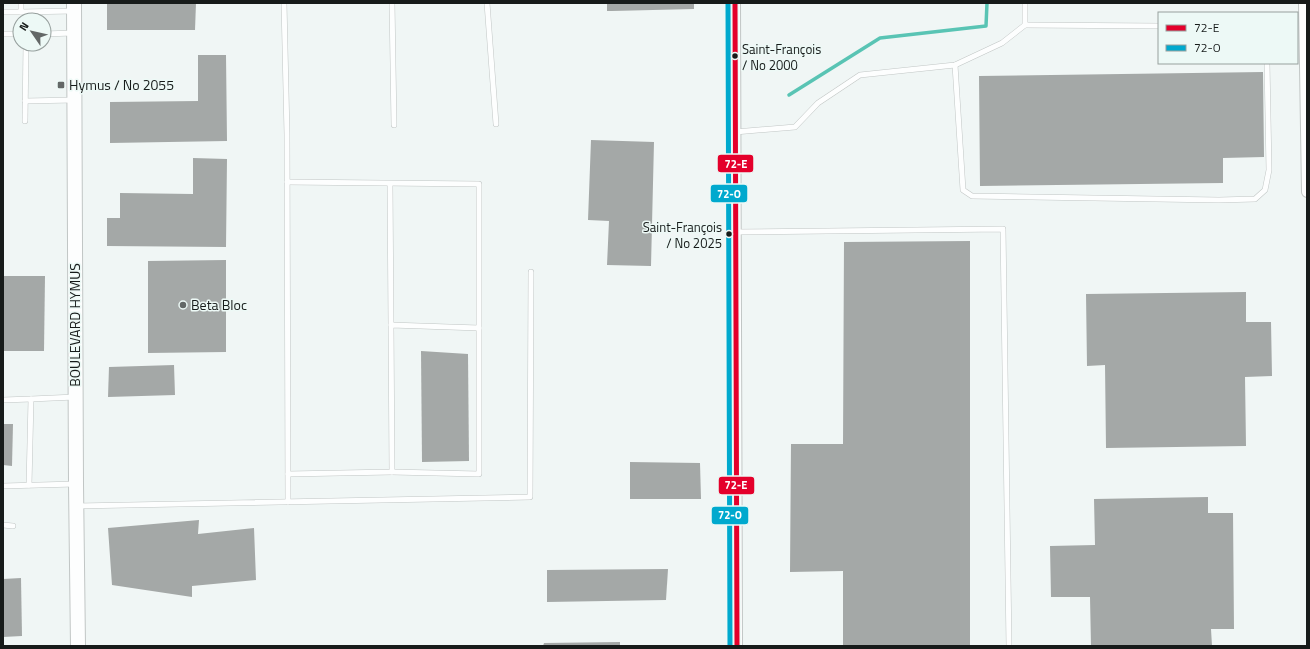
<svg xmlns="http://www.w3.org/2000/svg" width="1310" height="649" font-family="'Titillium Web',sans-serif">
<style>
.lines{fill:none;stroke-linecap:round;stroke-linejoin:round}
.stream{stroke:#59c4b4;stroke-width:3.5}
.building{fill:#a4a8a7}
.lane-casing{stroke:#c1c6c5;stroke-width:6}
.street-casing{stroke:#c1c6c5;stroke-width:12}
.secondary-casing{stroke:#c1c6c5;stroke-width:16}
.lane{stroke:#fdfefe;stroke-width:5}
.street{stroke:#fdfefe;stroke-width:10}
.secondary{stroke:#fdfefe;stroke-width:14}
.bus-1-casing{stroke:#edf9f6;stroke-width:8}
.bus-2-casing{stroke:#edf9f6;stroke-width:8}
.bus-1{stroke:#e4002b;stroke-width:5}
.bus-2{stroke:#00a9ce;stroke-width:5}
.bus-dot{fill:#171b1a;stroke:#edf9f6;stroke-width:1.5}
.poi-dot{fill:#636867;stroke:#edf9f6;stroke-width:1.5}
.labels{text-anchor:middle;stroke-width:3;stroke-linejoin:round;paint-order:stroke}
.bus-label{font-size:13px;fill:#171b1a;stroke:#edf9f6;text-anchor:start}
.poi-label{font-size:14px;fill:#171b1a;stroke:#edf9f6;text-anchor:start}
.street-label{font-size:14px;fill:#171b1a;stroke:#edf9f6}
.line-badge{stroke:#edf9f6;stroke-width:1.5}
.badge-label{font-size:11px;text-anchor:middle;font-weight:bold;fill:#fff}
</style>
<rect width="100%" height="100%" fill="#f0f6f5"/>
<g class="lines">
<!-- stream -->
<path class="stream" d="M789,95L880,38L986,26L987,3"/>
</g>
<!-- building -->
<g class="building">
<path d="M107,3H196L195,30H107Z"/>
<path d="M607,3H694V9L612,11H607Z"/>
<path d="M198,55H226L227,141L110,143V102L198,101Z"/>
<path d="M1263,72L1264,157L1223,158V183L980,186L979,76Z"/>
<path d="M591,140L654,142L651,266L607,265L609,221L588,220Z"/>
<path d="M193,158L227,159L226,247L107,246V218H120V193L193,194Z"/>
<path d="M970,241V646H843V571L790,572L791,444H843L844,242Z"/>
<path d="M226,260V352L148,353V261Z"/>
<path d="M3,276H45L44,351H3Z"/>
<path d="M1246,292V322H1271L1272,376L1245,377L1246,446L1106,448L1105,365L1087,366L1086,294Z"/>
<path d="M421,351L468,354L469,461L422,462Z"/>
<path d="M174,365L175,395L108,397L109,367Z"/>
<path d="M3,424H13L12,466L3,465Z"/>
<path d="M630,462L700,463L701,499H630Z"/>
<path d="M1208,497V513H1233L1234,629H1211L1212,646H1091L1090,597H1051L1050,546L1095,545L1094,499Z"/>
<path d="M199,520L198,534L254,528L256,580L192,586V597L112,585L108,528Z"/>
<path d="M668,569L666,600L547,602V570Z"/>
<path d="M21,578L22,636L3,637V579Z"/>
<path d="M620,642V646H543L544,643Z"/>
</g>
<g class="lines">
<defs>
<g id="lane">
<path d="M21,3V12L73,11"/>
<path d="M284,3L287,135L288,502"/>
<path d="M392,3L394,125"/>
<path d="M487,3L496,124"/>
<path d="M3,12H21"/>
<path d="M1025,25L1159,26"/>
<path d="M3,34H20"/>
<path d="M44,34L73,33"/>
<path d="M955,65L963,190L972,196L1219,200L1255,199L1265,190L1269,170L1267,63"/>
<path d="M25,101L74,100"/>
<path d="M25,121L26,44"/>
<path d="M735,132L795,127L818,103L860,75L955,65L1002,43L1025,25V3"/>
<path d="M287,182L479,184V328L391,325L392,472L288,474"/>
<path d="M390,184L391,325"/>
<path d="M735,232L1003,229L1009,646"/>
<path d="M3,400L31,399"/>
<path d="M392,472L479,474V328"/>
<path d="M29,485L31,399L75,397"/>
<path d="M3,486L75,484"/>
<path d="M77,506L530,497L531,272"/>
<path d="M3,525L13,526"/>
</g>
<g id="street">
<path d="M735,3L737,646"/>
<path d="M1304,3L1307,192"/>
</g>
<path id="secondary" d="M74,3L76,484L78,646"/>
</defs>
<!-- lane casing -->
<use href="#lane" class="lane-casing"/>
<!-- street casing -->
<use href="#street" class="street-casing"/>
<!-- secondary casing -->
<use href="#secondary" class="secondary-casing"/>
<!-- lane -->
<use href="#lane" class="lane"/>
<!-- street -->
<use href="#street" class="street"/>
<!-- secondary -->
<use href="#secondary" class="secondary"/>
<defs>
<path id="bus-1" d="M735,3L737,646"/>
<path id="bus-2" d="M728,3L730,646"/>
</defs>
<!-- bus-1 casing -->
<use href="#bus-1" class="bus-1-casing"/>
<!-- bus-2 casing -->
<use href="#bus-2" class="bus-2-casing"/>
<!-- bus-1 -->
<use href="#bus-1" class="bus-1"/>
<!-- bus-2 -->
<use href="#bus-2" class="bus-2"/>
</g>
<!-- markers -->
<g class="bus-dot">
<circle cx="735" cy="56" r="3.5"/>
<circle cx="729" cy="234" r="3.5"/>
</g>
<g class="poi-dot">
<rect x="57" y="81" width="8" height="8" rx="2"/>
<circle cx="183" cy="305" r="4"/>
</g>
<g class="labels">
<!-- bus labels -->
<g class="bus-label">
<text x="742" y="54">Saint-François<tspan x="742" dy="16">/ No 2000</tspan></text>
<text x="722" y="232" text-anchor="end">Saint-François<tspan x="722" dy="16">/ No 2025</tspan></text>
</g>
<!-- poi labels -->
<g class="poi-label">
<text x="69" y="90">Hymus / No 2055</text>
<text x="191" y="310">Beta Bloc</text>
</g>
<!-- street labels -->
<g class="street-label">
<text transform="translate(75 325) rotate(-90)" y="5">BOULEVARD HYMUS</text>
</g>
</g>
<g class="line-badge">
<rect x="717" y="154" width="37" height="19" rx="4" fill="#e4002b"/>
<rect x="710" y="184" width="38" height="19" rx="4" fill="#00a9ce"/>
<rect x="718" y="476" width="37" height="19" rx="4" fill="#e4002b"/>
<rect x="711" y="506" width="38" height="19" rx="4" fill="#00a9ce"/>
</g>
<g class="badge-label">
<text x="736" y="168">72-E</text>
<text x="729" y="198">72-O</text>
<text x="736" y="489">72-E</text>
<text x="730" y="519">72-O</text>
</g>
<!-- border -->
<rect width="1310" height="649" fill="none" stroke="#171b1a" stroke-width="8"/>
<!-- legend -->
<rect x="1158" y="12" width="140" height="52" fill="#edf9f6" stroke="#97a09e"/>
<rect x="1166" y="25" width="20" height="6" fill="#e4002b" stroke="#97a09e"/>
<text x="1194" y="32" font-size="12" fill="#171b1a">72-E</text>
<rect x="1166" y="45" width="20" height="6" fill="#00a9ce" stroke="#97a09e"/>
<text x="1194" y="52" font-size="12" fill="#171b1a">72-O</text>
<!-- north arrow -->
<g transform="translate(32 32) rotate(304)"><circle r="19" fill="#edf9f6" stroke="#97a09e"/>
<path d="M0-3L7 15L0 10L-7 15Z" fill="#636867"/>
<text y="-6" font-size="11" font-weight="bold" text-anchor="middle" fill="#171b1a">N</text>
</g>
</svg>
